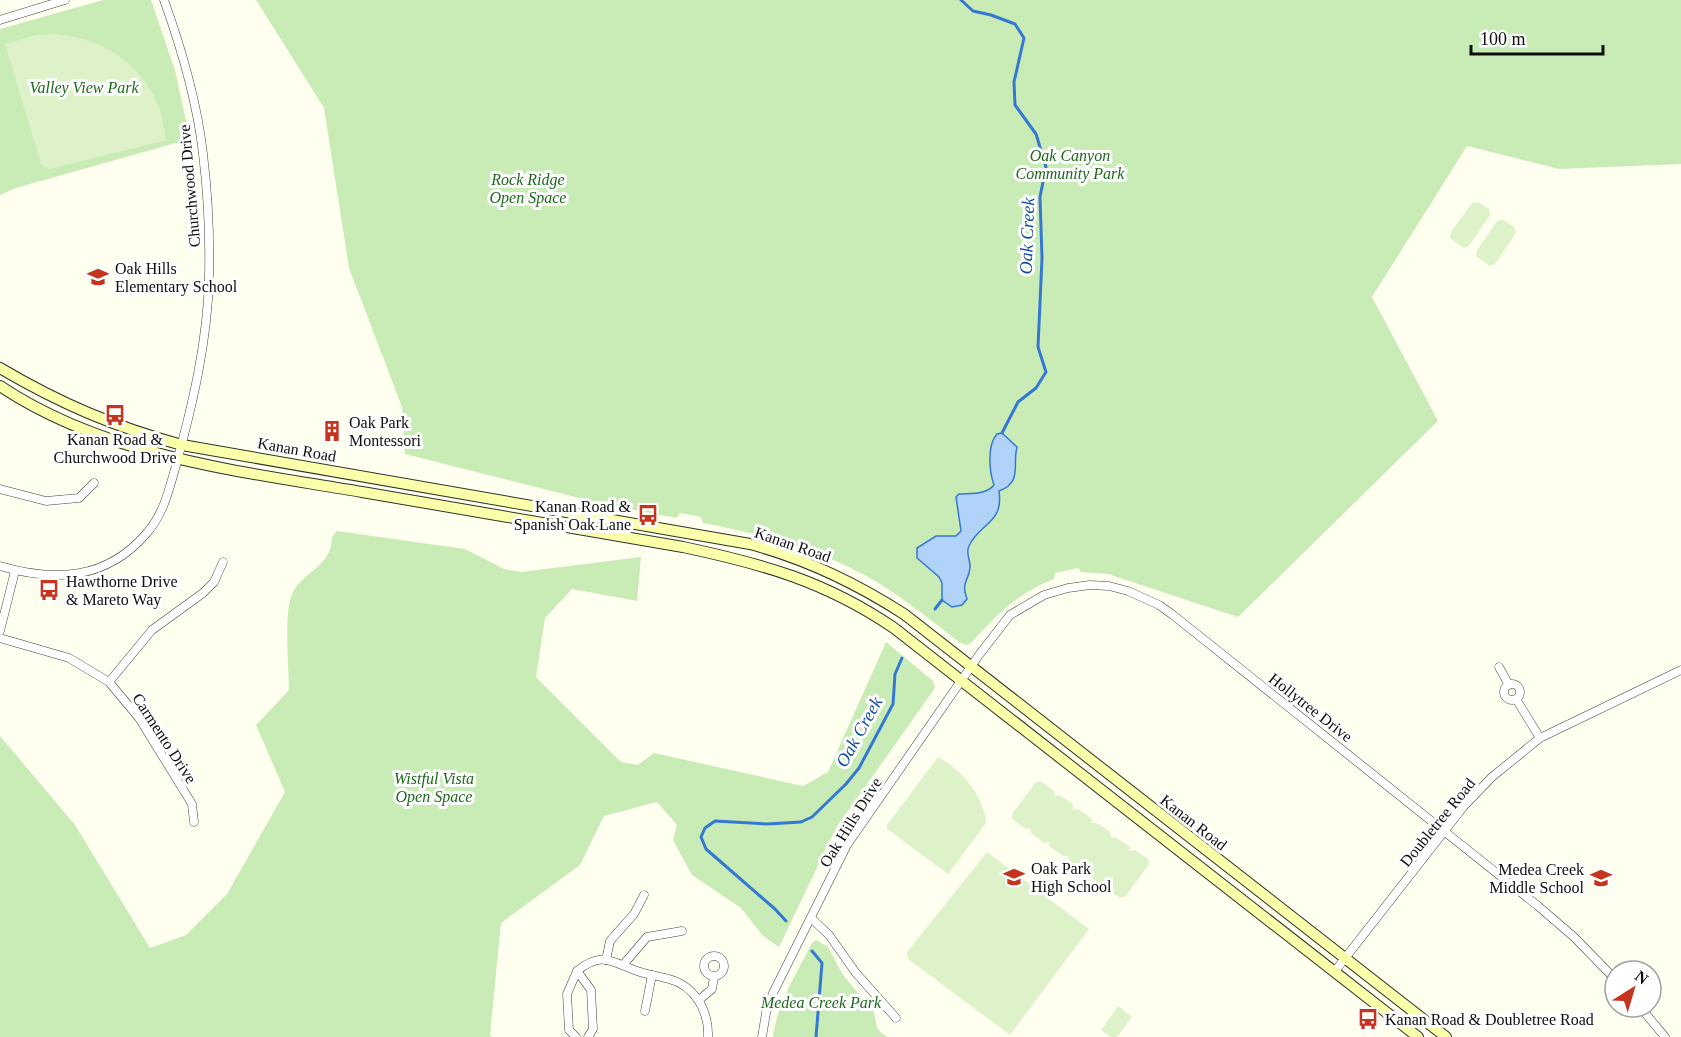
<svg xmlns="http://www.w3.org/2000/svg" width="1681" height="1037" font-family="Georgia,serif">
<style>
.green{fill:#c9ecb7}
.pitch{fill:#ddf2c9}
.water{fill:#b1d2f9;stroke:#3578d3;stroke-width:1.5}
.lines{fill:none;stroke-linecap:round;stroke-linejoin:round}
.stream{stroke:#3578d3;stroke-width:3}
.minor-casing{stroke:#414141;stroke-width:9}
.secondary-casing{stroke:#303030;stroke-width:12}
.minor{stroke:#fff;stroke-width:8}
.secondary{stroke:#faffaa;stroke-width:10}
.labels{text-anchor:middle;stroke-width:6;stroke-linejoin:round;paint-order:stroke}
.park-label{font-size:16px;font-style:italic;fill:#1d691b;stroke:#fff}
.street-label{font-size:16px;fill:#0e0e0e;stroke:#fff}
.poi-label{font-size:16px;fill:#0e0e0e;stroke:#fff;text-anchor:start}
.water-label{font-size:18px;font-style:italic;fill:#114ba6;stroke:#fff}
</style>
<rect width="100%" height="100%" fill="#ffffef"/>
<!-- green -->
<g class="green">
<path d="M103,0H151L175,70L190,139L16,188L0,195V29Z"/>
<path d="M256,0H1681V164L1559,169L1467,146L1372,297L1438,421L1238,617L1108,574L1081,572L1078,568L1055,573L1054,579C1015,595 999,613 971,643L966,645L959,642C932,621 906,600 877,582C824,551 763,534 703,523L701,517L680,513L676,518L595,502L405,454L402,407L349,268L324,108Z"/>
<path d="M337,531L465,549L504,569L521,572L641,557L637,601L572,589L545,618L536,677L621,762L638,765L654,753L803,786L828,772L886,642L933,681L935,688L836,828L779,947L763,936L741,908L692,875L673,840L677,825L657,802L604,816L580,865L501,923L490,1035L492,1037H0V736L75,825L150,948L186,935L227,894L285,792L256,725L289,690C289,667 283,611 293,592C304,571 332,566 332,537Z"/>
<path d="M816,940L828,947L843,975L874,1012L877,1027L881,1033L888,1037H773C777,1003 797,973 812,943Z"/>
</g>
<!-- pitch -->
<g class="pitch">
<path d="M55,34C102,38 142,63 159,108C163,118 164,130 166,140L49,169L41,164L5,44L37,35Z"/>
<path d="M1478,202L1489,209L1490,215L1469,246L1464,248L1450,238L1451,232L1472,203Z"/>
<path d="M1498,220H1504L1514,227L1516,233L1495,264L1490,266L1476,256L1477,250Z"/>
<path d="M938,757C962,770 981,793 986,820V823L948,874L887,829V825Z"/>
<path d="M1041,781L1054,791L1055,796L1059,795L1073,804V810L1078,809L1091,818L1092,823H1097L1110,832L1111,837H1115L1129,846L1130,851L1135,850L1148,859L1149,864L1125,897L1120,898L1106,888L1105,883L1100,884L1087,874L1086,870H1082L1069,860L1068,856H1063L1050,847L1049,842L1044,843L1031,833L1030,828L1026,829L1012,819V814L1036,782Z"/>
<path d="M987,852L1089,929L1010,1035L908,959L907,952Z"/>
<path d="M1118,1006L1132,1017L1117,1037H1111L1101,1030Z"/>
</g>
<!-- water -->
<path class="water" d="M1002,433L1017,447C1012,465 1023,482 999,491C1004,524 979,523 969,546C965,554 971,560 970,568C968,583 961,581 967,599L962,605L952,607L942,600V583L939,577L917,558V548L936,536H956L961,531L956,497L959,494C971,493 986,495 994,485C989,471 987,445 997,434Z"/>
<g class="lines">
<!-- stream -->
<g class="stream">
<path d="M961,0L973,11L991,15L1015,24L1024,38L1014,82L1015,105L1036,134L1046,167L1040,197L1042,258L1038,347L1046,372L1036,388L1018,402L1002,433"/>
<path d="M935,609L942,600"/>
<path d="M786,921L775,909L706,849L701,837L705,828L715,821L767,824L801,822L812,817L846,784L859,768L893,704L895,674L902,658"/>
<path d="M812,951L822,963L816,1037"/>
</g>
<defs>
<g id="minor">
<path d="M0,20L65,0"/>
<path d="M0,489L46,501L79,498L94,483"/>
<path d="M0,566C55,582 106,580 146,534C163,515 168,493 175,469C192,407 208,341 209,276C210,236 208,195 203,154C197,101 182,50 164,0"/>
<path d="M0,631L15,571"/>
<path d="M0,638L69,658L109,682L139,718L192,804L194,822"/>
<path d="M1499,667L1509,685"/>
<path d="M109,682L152,630L203,593L214,582L223,562"/>
<circle cx="1512" cy="692" r="8"/>
<path d="M1516,699L1540,738"/>
<path d="M811,918L829,935L856,973L896,1018"/>
<circle cx="714" cy="966" r="10"/>
<path d="M606,960L610,941L634,914L644,895"/>
<path d="M623,965L647,937L682,931"/>
<path d="M577,971C602,951 610,961 637,971C648,975 659,976 669,979C695,986 709,1011 708,1037"/>
<path d="M1335,971L1464,806L1492,777L1540,738L1681,670"/>
<path d="M699,1000L712,989L714,977"/>
<path d="M1640,1007L1665,1037"/>
<path d="M645,1011L652,975"/>
<path d="M576,1037L569,1030L567,994L577,971L591,990L593,1029L588,1037"/>
<path d="M762,1037L766,1013L773,993L847,845L979,655L1010,615L1044,595L1068,588L1090,585L1109,586L1128,591L1159,605L1173,615L1538,906L1574,937L1615,979"/>
</g>
<g id="secondary">
<path d="M0,368C59,403 115,427 182,445L750,544C806,559 856,583 904,614L1446,1037"/>
<path d="M0,386C106,457 239,471 362,492C469,511 576,529 683,547C763,564 825,581 894,628L1418,1037"/>
</g>
</defs>
<!-- minor casing -->
<use href="#minor" class="minor-casing"/>
<!-- secondary casing -->
<use href="#secondary" class="secondary-casing"/>
<!-- minor -->
<use href="#minor" class="minor"/>
<!-- secondary -->
<use href="#secondary" class="secondary"/>
</g>
<!-- icons -->
<defs>
<symbol id="school-bare" viewBox="-9 -9 18 18"><path d="M0-5L7-2L0 1L-7-2ZM-4 1L0 2.5L4 1V4Q0 6-4 4Z" fill="#c5341f" stroke="#fff" stroke-width="2.5" paint-order="stroke"/></symbol>
<symbol id="bus-bare" viewBox="-9 -9 18 18"><path d="M-5-6H5V4H4V6H2V4H-2V6H-4V4H-5ZM-3.5-4V0h7V-4ZM-3.5 1.2v1.5H-2V1.2ZM2 1.2v1.5H3.5V1.2Z" fill="#c5341f" stroke="#fff" stroke-width="2.5" paint-order="stroke"/></symbol>
<symbol id="building-bare" viewBox="-9 -9 18 18"><path d="M-4-6H4V6H1V3H-1V6H-4ZM-2.5-4.3h1.7v1.8h-1.7ZM.8-4.3h1.7v1.8H.8ZM-2.5-1h1.7V.8h-1.7ZM.8-1h1.7V.8H.8Z" fill="#c5341f" stroke="#fff" stroke-width="2.5" paint-order="stroke"/></symbol>
</defs>
<g fill-rule="evenodd">
<use href="#school-bare" x="83" y="262" width="30" height="30"/>
<use href="#bus-bare" x="100" y="400" width="30" height="30"/>
<use href="#building-bare" x="317" y="416" width="30" height="30"/>
<use href="#bus-bare" x="633" y="500" width="30" height="30"/>
<use href="#bus-bare" x="34" y="575" width="30" height="30"/>
<use href="#school-bare" x="999" y="862" width="30" height="30"/>
<use href="#school-bare" x="1586" y="863" width="30" height="30"/>
<use href="#bus-bare" x="1353" y="1004" width="30" height="30"/>
</g>
<g class="labels">
<!-- park labels -->
<g class="park-label">
<text x="84" y="93">Valley View Park</text>
<text x="1070" y="161">Oak Canyon<tspan x="1070" dy="18">Community Park</tspan></text>
<text x="528" y="185">Rock Ridge<tspan x="528" dy="18">Open Space</tspan></text>
<text x="434" y="784">Wistful Vista<tspan x="434" dy="18">Open Space</tspan></text>
<text x="821" y="1008">Medea Creek Park</text>
</g>
<!-- street labels -->
<g class="street-label">
<text transform="translate(189 186) rotate(-95)" y="6">Churchwood Drive</text>
<text transform="translate(297 449) rotate(10)" y="6">Kanan Road</text>
<text transform="translate(793 544) rotate(19)" y="6">Kanan Road</text>
<text transform="translate(1311 707) rotate(38)" y="6">Hollytree Drive</text>
<text transform="translate(165 738) rotate(57)" y="6">Carmento Drive</text>
<text transform="translate(850 822) rotate(-58)" y="6">Oak Hills Drive</text>
<text transform="translate(1194 822) rotate(38)" y="6">Kanan Road</text>
<text transform="translate(1437 822) rotate(-51)" y="6">Doubletree Road</text>
</g>
<!-- poi labels -->
<g class="poi-label">
<text x="115" y="274">Oak Hills<tspan x="115" dy="18">Elementary School</tspan></text>
<text x="349" y="428">Oak Park<tspan x="349" dy="18">Montessori</tspan></text>
<text x="115" y="445" text-anchor="middle">Kanan Road &amp;<tspan x="115" dy="18">Churchwood Drive</tspan></text>
<text x="631" y="512" text-anchor="end">Kanan Road &amp;<tspan x="631" dy="18">Spanish Oak Lane</tspan></text>
<text x="66" y="587">Hawthorne Drive<tspan x="66" dy="18">&amp; Mareto Way</tspan></text>
<text x="1031" y="874">Oak Park<tspan x="1031" dy="18">High School</tspan></text>
<text x="1584" y="875" text-anchor="end">Medea Creek<tspan x="1584" dy="18">Middle School</tspan></text>
<text x="1385" y="1025">Kanan Road &amp; Doubletree Road</text>
</g>
<!-- water labels -->
<g class="water-label">
<text transform="translate(1027 236) rotate(-88)" y="6">Oak Creek</text>
<text transform="translate(859 732) rotate(-61)" y="6">Oak Creek</text>
</g>
</g>
<!-- north arrow -->
<g transform="translate(1633 989) rotate(37)"><circle r="28" fill="#ffffff" stroke="#9f9f9f" stroke-width="1.5"/>
<path d="M0-4.5L10 22L0 15L-10 22Z" fill="#c5341f"/>
<text y="-9" font-size="16" font-weight="bold" text-anchor="middle" fill="#0e0e0e">N</text>
</g>
<!-- scale -->
<path d="M1471 45v9h132v-9" fill="none" stroke="#0e0e0e" stroke-width="3"/>
<text x="1480" y="45" font-size="18" fill="#0e0e0e" stroke="#ffffff" stroke-width="4.5" paint-order="stroke">100 m</text>
</svg>
